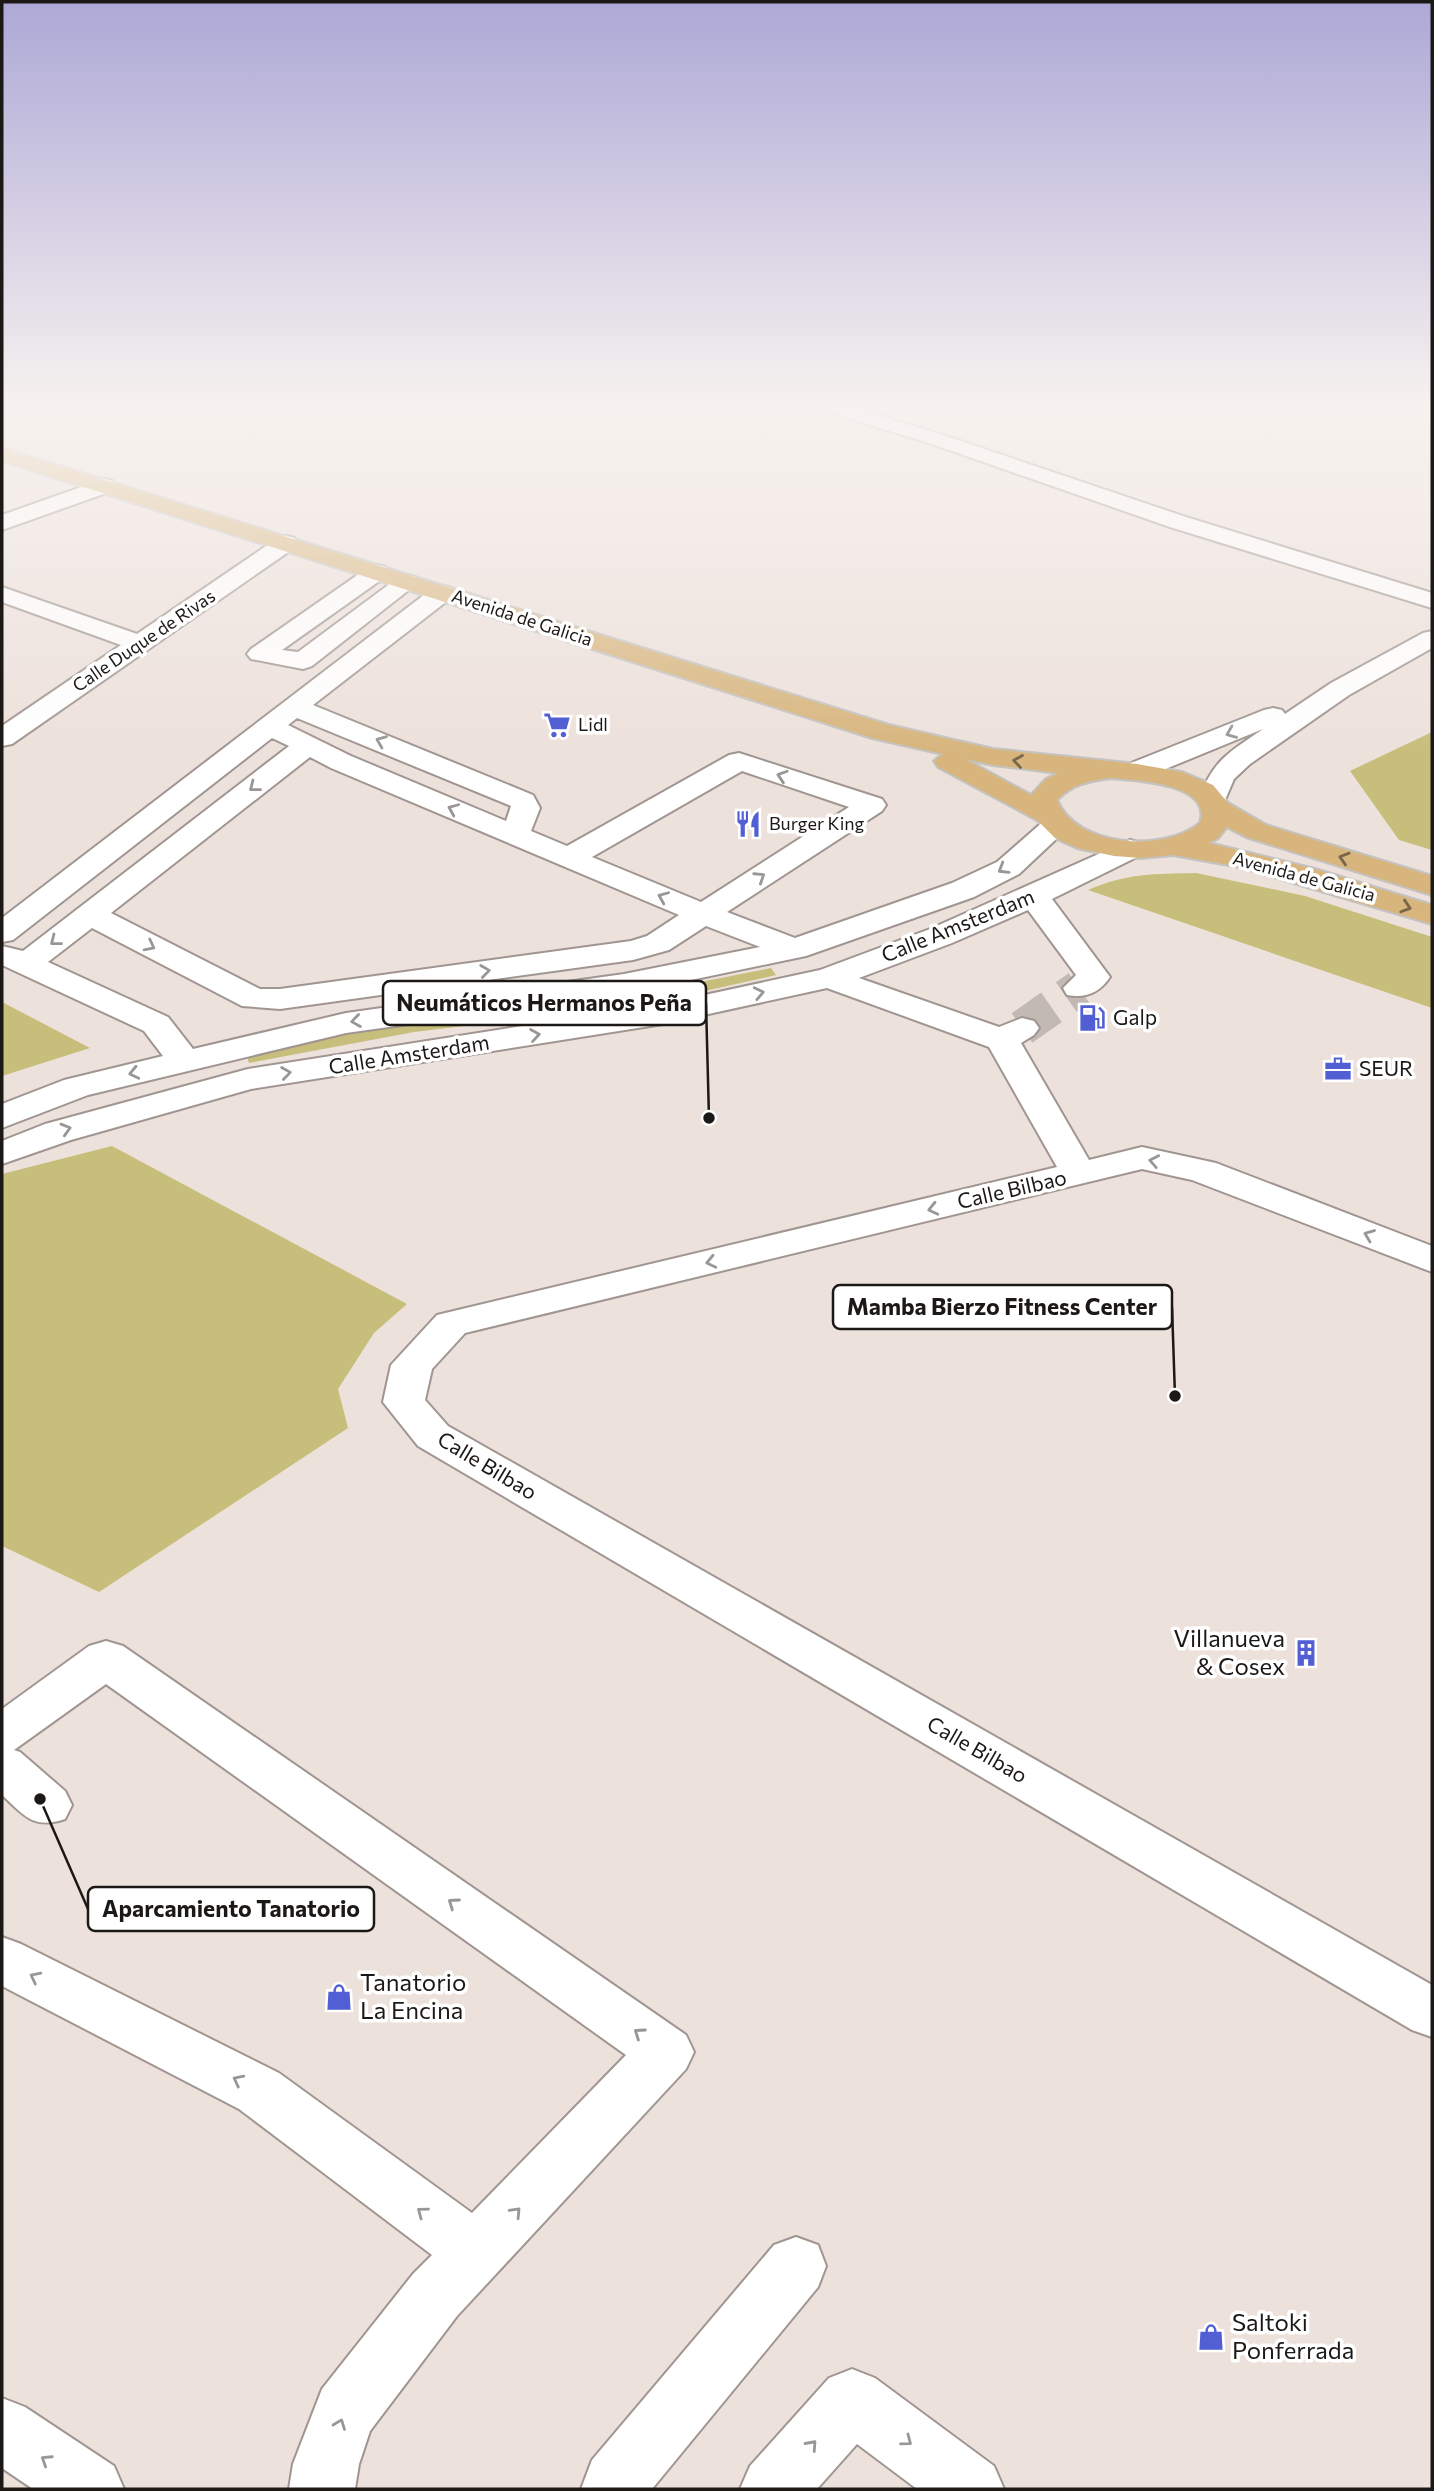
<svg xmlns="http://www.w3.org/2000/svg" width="1434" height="2491" font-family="Commissioner,sans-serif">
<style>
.green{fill:#c7be7b}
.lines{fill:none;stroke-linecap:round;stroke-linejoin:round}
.minor-tunnel{stroke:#c3b9b4;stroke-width:36;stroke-dasharray:36 18;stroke-linecap:butt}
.minor-casing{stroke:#a09590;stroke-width:4}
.major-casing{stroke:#c4c3c2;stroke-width:4}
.minor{fill:#fff;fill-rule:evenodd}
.major{fill:#d7b57d;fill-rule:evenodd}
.oneway{stroke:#999796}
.oneway2{stroke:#7a664a}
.labels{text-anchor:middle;stroke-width:7;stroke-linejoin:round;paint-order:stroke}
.far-street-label{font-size:18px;fill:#1c1816;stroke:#fff}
.far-poi-label{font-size:18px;fill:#1c1816;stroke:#fff;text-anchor:start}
.street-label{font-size:21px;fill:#1c1816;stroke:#fff}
.poi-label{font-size:21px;fill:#1c1816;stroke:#fff;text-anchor:start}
.near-poi-label{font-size:24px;fill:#1c1816;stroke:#fff;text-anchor:start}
.leader{fill:none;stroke:#1c1816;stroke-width:2.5}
.callout-dot{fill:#1c1816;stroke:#fff;stroke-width:2.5}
.callout{fill:#fff;stroke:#1c1816;stroke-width:2.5}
.callout-label{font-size:23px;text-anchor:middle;font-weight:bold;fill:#1c1816}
</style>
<rect width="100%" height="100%" fill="#ede1db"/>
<!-- green -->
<g class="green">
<path d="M1432,732V850L1399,840L1350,771Z"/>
<path d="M1196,873L1305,896L1432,937V1008L1088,890C1127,873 1155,874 1196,873Z"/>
<path d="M771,968L776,975L647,1004L414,1032L249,1063L246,1054L318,1038L405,1023L629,996Z"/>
<path d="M2,1002L90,1048L2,1076Z"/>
<path d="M112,1146L407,1304L374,1333L338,1389L348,1428L99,1592L2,1546V1174Z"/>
</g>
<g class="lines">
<!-- minor-tunnel -->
<path class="minor-tunnel" d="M1022,1028L1079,988"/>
<defs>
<g id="minor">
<path d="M812,404H841L943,435L1186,517L1432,593V608L1170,527L929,443L815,408Z"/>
<path d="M104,479L112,481L115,486L112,491L2,530V515Z"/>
<path d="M286,536L294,538L298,543L294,548L12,744L2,746V726L121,645L2,602V587L137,634L278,538Z"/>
<path d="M377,565L385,567L389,572L385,577L282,650L298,652L399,577L407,575L415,577L419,582L312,666L303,669L251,659L247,654L251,649L369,567Z"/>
<path d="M442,586L451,588L454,593L451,598L313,705L533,795L540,808L531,831L567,846L729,755L739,753L882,799L886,805L882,811L727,912L795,938L952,883L997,862L1045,820L1055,817L1065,820L1070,826L1019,874L974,897L806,956L624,994L346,1033L88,1095L2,1128V1104L64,1080L163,1056L144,1031L2,965V946L23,951L289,746L272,738L13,940L2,942V918L433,588ZM297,718L511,806L506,821L351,756L288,725ZM310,757L331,768L679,915L647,936L631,941L280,989H260L111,913ZM742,771L849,807L701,902L592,857ZM706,926L760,947L624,974L346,1013L193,1049L168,1017L48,962L92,928L242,1006L280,1009L633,960L669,950Z"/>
<path d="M1432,631V648L1349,695L1250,764L1234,779L1222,807L1212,810L1202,807L1198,801C1213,760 1228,753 1263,729L1146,777L1136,779L1126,777L1122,771L1126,765L1264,710L1273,708L1282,710L1285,714L1331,683L1423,633Z"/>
<path d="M1130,840L1141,843L1145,849L1141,855L1052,899L1110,977C1100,992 1086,999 1067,995L1063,988L1076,975L1028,910L952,943L859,978L999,1027L1022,1018L1034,1021L1039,1028L1034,1035L1021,1043L1089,1160L1142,1147L1216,1163L1432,1246V1272L1192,1180L1142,1169L465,1333L432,1369L425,1400L448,1426L1432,1985V2037L1412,2030L418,1446L383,1402L391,1365L437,1315L1057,1167L989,1047L827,988L663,1024L251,1089L71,1140L2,1164V1141L45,1124L248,1069L663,1004L820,970L930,929Z"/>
<path d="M106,1641L123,1646L686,2035L694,2052L686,2069L457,2316L370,2431L359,2464L355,2489H289L293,2464L322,2389L413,2274L432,2255L239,2109L2,1986V1937L21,1944L279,2073L472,2213L626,2055L106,1684L14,1750L20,1752L65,1791L72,1805L65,1819C33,1830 24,1815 2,1795V1709L89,1646Z"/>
<path d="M796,2237L818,2245L826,2266L818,2287L652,2489H581L592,2460L774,2245Z"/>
<path d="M852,2369L875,2378L994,2466L1004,2489H917L857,2444L817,2489H740L750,2466L829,2378Z"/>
<path d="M2,2398L25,2407L114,2466L124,2489H33L2,2468Z"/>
</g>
<path id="major" d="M2,448L889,725L993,749L1137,764L1182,772L1213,785L1228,803L1266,825L1432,876V895L1246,837L1227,827L1218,838L1209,843L1315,869L1432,905V924L1240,867L1173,855L1141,858L1114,856L1077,848L1055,838L1037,820L938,767L934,761L943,754L872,738L2,461ZM965,759L993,765L1058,773L1046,779L1031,795ZM1110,778C1135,780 1213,783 1200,823C1163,853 1076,847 1057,800C1072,784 1089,781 1110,778Z"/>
</defs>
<!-- minor casing -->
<use href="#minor" class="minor-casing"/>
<!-- major casing -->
<use href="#major" class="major-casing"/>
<!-- minor -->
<use href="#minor" class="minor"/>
<!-- major -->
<use href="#major" class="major"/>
</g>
<!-- one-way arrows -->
<defs><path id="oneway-chevron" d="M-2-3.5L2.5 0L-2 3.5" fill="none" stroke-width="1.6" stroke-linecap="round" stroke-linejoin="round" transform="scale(1.75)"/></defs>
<g class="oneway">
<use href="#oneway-chevron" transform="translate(1231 733) rotate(158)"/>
<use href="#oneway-chevron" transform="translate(381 741) rotate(-158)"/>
<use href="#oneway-chevron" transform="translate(782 776) rotate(-162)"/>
<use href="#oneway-chevron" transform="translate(254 787) rotate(142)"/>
<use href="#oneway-chevron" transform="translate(453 809) rotate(-157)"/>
<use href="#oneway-chevron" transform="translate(1003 869) rotate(149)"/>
<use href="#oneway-chevron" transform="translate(760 877) rotate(-33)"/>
<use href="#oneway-chevron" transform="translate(663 897) rotate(-157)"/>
<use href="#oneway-chevron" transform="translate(55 941) rotate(142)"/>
<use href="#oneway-chevron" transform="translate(150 946) rotate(27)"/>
<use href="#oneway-chevron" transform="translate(485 971) rotate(-8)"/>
<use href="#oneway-chevron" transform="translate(759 993) rotate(-12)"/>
<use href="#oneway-chevron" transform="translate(356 1021) rotate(172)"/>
<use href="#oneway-chevron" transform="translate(535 1035) rotate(-9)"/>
<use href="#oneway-chevron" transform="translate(134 1073) rotate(167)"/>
<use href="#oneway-chevron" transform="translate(286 1073) rotate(-8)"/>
<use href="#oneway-chevron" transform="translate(66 1129) rotate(-16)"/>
<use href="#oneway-chevron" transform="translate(1154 1161) rotate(-169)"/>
<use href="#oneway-chevron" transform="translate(933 1209) rotate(167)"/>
<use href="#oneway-chevron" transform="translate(1369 1235) rotate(-159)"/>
<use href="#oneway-chevron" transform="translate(711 1262) rotate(167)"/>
<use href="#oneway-chevron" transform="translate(453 1903) rotate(-145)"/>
<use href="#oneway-chevron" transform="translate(35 1977) rotate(-153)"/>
<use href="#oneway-chevron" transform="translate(639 2033) rotate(-145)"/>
<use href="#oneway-chevron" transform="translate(238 2080) rotate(-153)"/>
<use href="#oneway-chevron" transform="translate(422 2212) rotate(-143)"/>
<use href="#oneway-chevron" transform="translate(516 2212) rotate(-47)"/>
<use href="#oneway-chevron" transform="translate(340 2424) rotate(-69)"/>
<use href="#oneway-chevron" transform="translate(907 2441) rotate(37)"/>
<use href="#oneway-chevron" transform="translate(812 2445) rotate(-48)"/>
<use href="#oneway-chevron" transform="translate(46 2460) rotate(-147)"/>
</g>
<g class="oneway2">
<use href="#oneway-chevron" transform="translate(1018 761) rotate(-171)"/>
<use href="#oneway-chevron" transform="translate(1344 858) rotate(-163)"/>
<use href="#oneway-chevron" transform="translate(1406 907) rotate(18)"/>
</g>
<!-- sky -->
<linearGradient id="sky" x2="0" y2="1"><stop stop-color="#ada8d6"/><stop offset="0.54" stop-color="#f7f2ef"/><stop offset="1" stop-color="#f7f2ef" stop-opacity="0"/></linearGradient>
<rect width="1434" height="752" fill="url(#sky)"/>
<!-- icons -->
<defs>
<symbol id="supermarket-bare" viewBox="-9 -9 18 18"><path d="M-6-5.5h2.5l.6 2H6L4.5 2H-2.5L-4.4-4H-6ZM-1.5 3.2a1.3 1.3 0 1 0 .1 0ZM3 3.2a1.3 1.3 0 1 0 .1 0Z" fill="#525ed4" stroke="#fff" stroke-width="2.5" paint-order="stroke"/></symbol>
<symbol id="restaurant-bare" viewBox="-9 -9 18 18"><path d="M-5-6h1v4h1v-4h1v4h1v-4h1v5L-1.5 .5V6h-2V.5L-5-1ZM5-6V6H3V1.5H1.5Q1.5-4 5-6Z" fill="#525ed4" stroke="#fff" stroke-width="2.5" paint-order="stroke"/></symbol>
<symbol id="fuel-bare" viewBox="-9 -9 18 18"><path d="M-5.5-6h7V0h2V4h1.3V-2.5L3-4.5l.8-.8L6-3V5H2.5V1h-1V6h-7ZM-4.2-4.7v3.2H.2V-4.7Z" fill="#525ed4" stroke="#fff" stroke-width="2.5" paint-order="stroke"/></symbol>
<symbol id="office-bare" viewBox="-9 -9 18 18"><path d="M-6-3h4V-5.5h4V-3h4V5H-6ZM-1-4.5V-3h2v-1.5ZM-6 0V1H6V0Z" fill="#525ed4" stroke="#fff" stroke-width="2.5" paint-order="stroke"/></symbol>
<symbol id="building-bare" viewBox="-9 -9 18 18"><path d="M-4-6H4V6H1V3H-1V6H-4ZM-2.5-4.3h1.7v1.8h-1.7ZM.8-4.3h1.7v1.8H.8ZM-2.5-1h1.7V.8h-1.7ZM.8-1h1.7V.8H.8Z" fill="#525ed4" stroke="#fff" stroke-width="2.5" paint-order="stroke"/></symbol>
<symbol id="shop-bare" viewBox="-9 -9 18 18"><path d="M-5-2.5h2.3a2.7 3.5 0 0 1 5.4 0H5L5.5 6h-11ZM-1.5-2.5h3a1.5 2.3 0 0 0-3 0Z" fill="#525ed4" stroke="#fff" stroke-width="2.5" paint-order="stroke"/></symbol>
</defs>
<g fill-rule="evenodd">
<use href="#supermarket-bare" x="538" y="706" width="38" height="38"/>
<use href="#restaurant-bare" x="729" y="805" width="38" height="38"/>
<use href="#fuel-bare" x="1073" y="999" width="38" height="38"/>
<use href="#office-bare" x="1319" y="1050" width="38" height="38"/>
<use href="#building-bare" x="1287" y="1634" width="38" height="38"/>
<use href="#shop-bare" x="320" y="1978" width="38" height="38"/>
<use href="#shop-bare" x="1192" y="2318" width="38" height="38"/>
</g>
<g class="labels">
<!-- far-street labels -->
<g class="far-street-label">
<text transform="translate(522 618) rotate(18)" y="6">Avenida de Galicia</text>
<text transform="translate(144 641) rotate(-34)" y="6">Calle Duque de Rivas</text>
<text transform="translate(1304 877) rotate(15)" y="6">Avenida de Galicia</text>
</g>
<!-- far-poi labels -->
<g class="far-poi-label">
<text x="578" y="731">Lidl</text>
<text x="769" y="830">Burger King</text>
</g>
<!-- street labels -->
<g class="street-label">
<text transform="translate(958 926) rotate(-22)" y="7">Calle Amsterdam</text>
<text transform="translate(409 1055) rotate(-9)" y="7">Calle Amsterdam</text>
<text transform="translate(1012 1190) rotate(-13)" y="7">Calle Bilbao</text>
<text transform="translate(487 1466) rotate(31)" y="7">Calle Bilbao</text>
<text transform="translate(977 1750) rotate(30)" y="7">Calle Bilbao</text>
</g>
<!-- poi labels -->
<g class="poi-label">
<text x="1113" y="1025">Galp</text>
<text x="1359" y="1076">SEUR</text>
</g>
<!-- near-poi labels -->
<g class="near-poi-label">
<text x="1285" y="1647" text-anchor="end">Villanueva<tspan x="1285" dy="28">&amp; Cosex</tspan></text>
<text x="360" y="1991">Tanatorio<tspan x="360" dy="28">La Encina</tspan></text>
<text x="1232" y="2331">Saltoki<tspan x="1232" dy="28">Ponferrada</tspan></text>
</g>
</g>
<!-- callouts -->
<path class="leader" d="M709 1118L706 1003M1175 1396L1172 1307M40 1799L88 1909"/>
<g class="callout-dot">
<circle cx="709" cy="1118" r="7"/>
<circle cx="1175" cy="1396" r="7"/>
<circle cx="40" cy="1799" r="7"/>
</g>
<g class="callout">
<rect x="383" y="981" width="323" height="44" rx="7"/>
<rect x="833" y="1285" width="339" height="44" rx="7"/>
<rect x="88" y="1887" width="286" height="44" rx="7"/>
</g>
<g class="callout-label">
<text x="544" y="1011">Neumáticos Hermanos Peña</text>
<text x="1002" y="1315">Mamba Bierzo Fitness Center</text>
<text x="231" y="1917">Aparcamiento Tanatorio</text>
</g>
<!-- border -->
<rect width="1434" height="2491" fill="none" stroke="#1c1816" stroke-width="7"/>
</svg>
